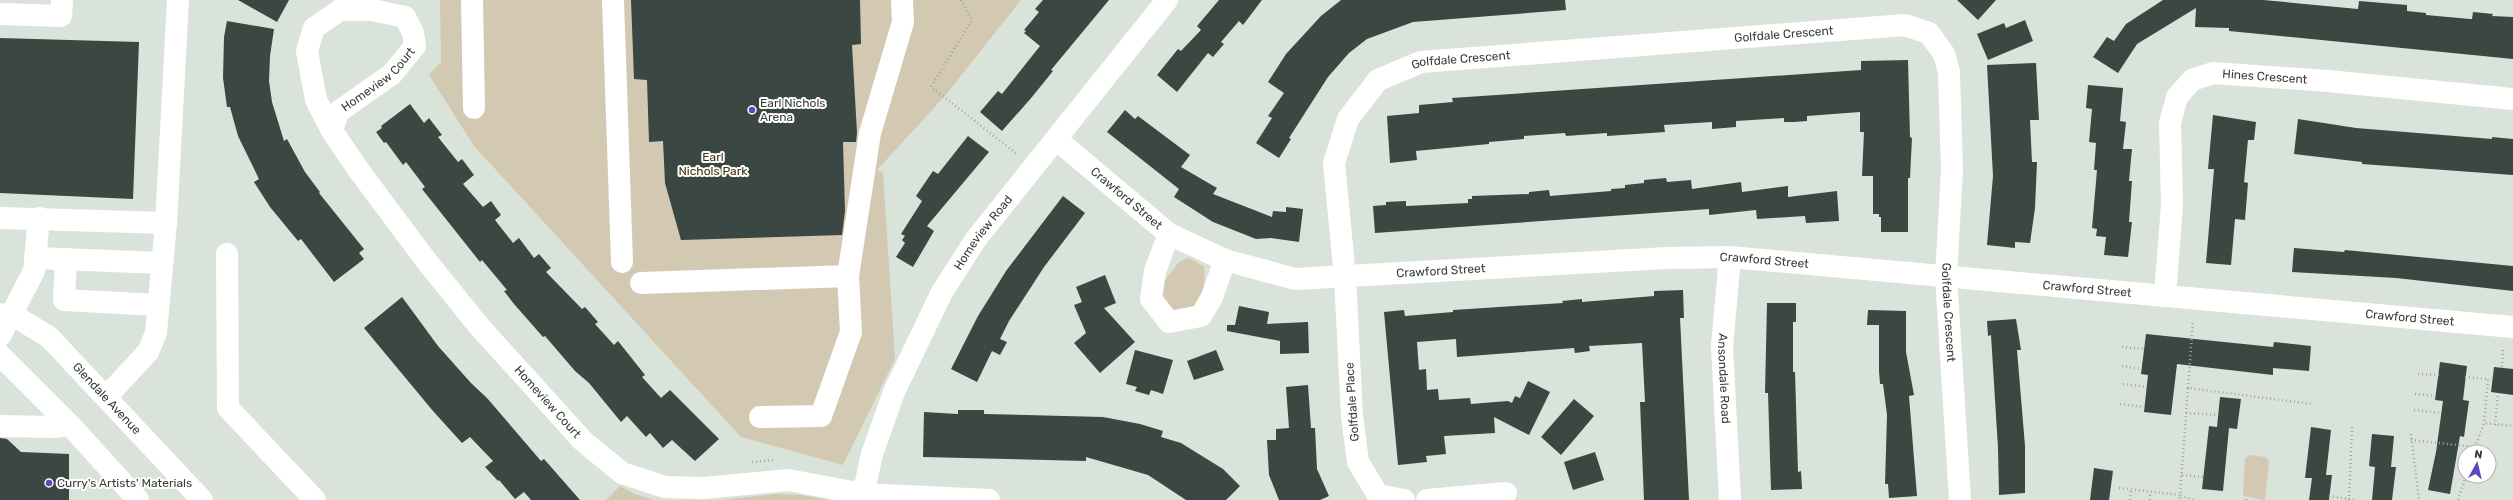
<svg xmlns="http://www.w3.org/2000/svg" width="2513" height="500" font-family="Rubik,sans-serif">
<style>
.green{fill:#d3c8b2}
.building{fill:#3b4743}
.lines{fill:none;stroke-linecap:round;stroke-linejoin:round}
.path{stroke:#a0a79f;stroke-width:2.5;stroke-dasharray:1 3;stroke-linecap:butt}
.minor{stroke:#fff;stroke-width:22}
.poi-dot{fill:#5f47bf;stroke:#fff;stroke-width:1.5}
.labels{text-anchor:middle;stroke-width:4;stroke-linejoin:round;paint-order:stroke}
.street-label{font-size:12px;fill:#383c38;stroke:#fff}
.poi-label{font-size:12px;fill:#383c38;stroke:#fff;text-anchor:start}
.park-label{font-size:12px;fill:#443103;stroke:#fff}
</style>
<rect width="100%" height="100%" fill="#dae3d9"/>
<!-- green -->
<g class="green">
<path d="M440,0H1021L944,97L877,170L883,172L895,359L843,465L741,437L474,146L429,75L441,62Z"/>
<path d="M1188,258L1204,266C1207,283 1201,297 1191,311L1172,312L1163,305L1160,287L1179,262Z"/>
<path d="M2250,455L2265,457L2269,461L2265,500L2243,496L2245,458Z"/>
<path d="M620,486L635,494L654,500H606Z"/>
<path d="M775,494L802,495L830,500H721Z"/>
</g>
<!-- building -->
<g class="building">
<path d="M238,0H289L277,22Z"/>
<path d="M631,0H860L861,44L852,45L857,133L856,142H843L845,211L842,235L681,240L665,183L663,141L649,142L647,80L634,79Z"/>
<path d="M1043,0H1109L1051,70L1053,71L1032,97L1002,131L980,112L998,91L1002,94L1040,46L1024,33L1026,31L1024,30L1039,12L1035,9Z"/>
<path d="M1219,0H1262L1243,25L1239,21L1221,42L1224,44L1213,57L1208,53L1177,92L1157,75L1178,49L1181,51L1201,30L1197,26Z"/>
<path d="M1341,0H1565L1566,10L1413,22L1367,39L1349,53L1328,77L1289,138L1291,139L1279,158L1256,143L1272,118L1268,116L1284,93L1268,82L1286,54L1321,16Z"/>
<path d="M1957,0H1996L1978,20Z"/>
<path d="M2163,0H2263L2358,9L2359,1L2407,5V11L2426,13V15L2470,19H2472L2473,12L2493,14L2492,16L2513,17V59L2229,31V28L2195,27L2196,8L2137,44L2118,73L2093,57L2107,37L2114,41L2126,24Z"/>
<path d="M2025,20L2033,41L1988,60L1977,34L2004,23L2006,28Z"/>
<path d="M227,21L274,29L270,56L269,81L272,102L284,141L287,139L305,172L320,192L319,193L364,249L359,253L364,259L334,282L301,239L298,241L270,207L254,182L259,179L238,136L230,107H227L223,78L224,37Z"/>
<path d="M0,38L139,42L133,199L0,193Z"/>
<path d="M1908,60L1910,137L1912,138L1910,178H1908V232H1881V217H1879V214H1873V176H1862L1864,132H1860V112L1807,116V121L1794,122H1784V118L1736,121V127L1712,129V122L1664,125L1665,132L1607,136V133L1566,136L1565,133L1524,136V139L1489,142V144L1416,151L1417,160L1390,163L1387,116L1419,113V105L1453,102L1452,98L1861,70V61Z"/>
<path d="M2036,63L2039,120H2030L2032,162H2037L2035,208L2030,243L2015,242V248L1987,245L1993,176L1987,65Z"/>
<path d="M2088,85L2123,88L2120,121L2126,122L2123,149H2132L2129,181H2132L2129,222H2132L2128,257L2104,255L2106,237L2096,236L2097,229L2092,228L2097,170H2094L2096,143L2089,142L2092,109L2086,108Z"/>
<path d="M410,104L424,123L429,118L442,135L438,137L458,162L462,159L474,175L463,184L483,207L491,201L501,215L495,220L513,243L519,238L534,258L539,254L551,268L546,272L582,309L585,307L598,322L595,324L614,345L618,341L645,375L642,377L661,398L670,390L719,439L695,461L672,440L663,448L650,433L646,437L627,416L621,422L589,383L575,371L545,336L543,337L514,304L504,291L507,290L482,260L480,262L430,199L422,189L425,187L406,162L403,165L386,142L384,143L376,132L382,128L381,126Z"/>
<path d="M1125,110L1135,119L1138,116L1190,155L1181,167L1217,188L1213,194L1272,217L1273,211L1286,212V207L1303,209L1299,242L1271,238L1256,239L1213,222L1174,197L1179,189L1107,132Z"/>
<path d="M2213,115L2256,122L2254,140H2248L2244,182L2248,183L2245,220L2235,219L2231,265L2206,263L2214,169H2208Z"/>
<path d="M2298,119L2356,128L2492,139V137L2513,139V175L2362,164V162L2294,154Z"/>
<path d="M968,136L989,152L927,226L934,231L913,267L896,257L905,243L902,240L905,236L901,234L922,201L916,196L933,171L938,174Z"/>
<path d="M1666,178L1667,182L1691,180L1692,189L1741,182L1742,192L1788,186V197L1837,191L1839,221L1806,223L1805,216L1757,219L1756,210L1709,215V209L1375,233L1373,206L1386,205V202L1406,201V206L1468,203V199H1472V196L1529,194V192L1549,190L1550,196L1611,191V189L1625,188V185L1644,183V180Z"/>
<path d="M1063,196L1085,213L1044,267L1009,321L1000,339L1007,342L1000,355L992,351L977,382L951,369L978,316L1006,271Z"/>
<path d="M2294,248L2344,252L2345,250L2513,266V291L2396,278L2292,272Z"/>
<path d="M1105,275L1116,303L1104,308L1135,342L1100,373L1074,343L1086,333L1074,305L1082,302L1076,287Z"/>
<path d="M1683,290L1684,318H1680L1689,500H1644L1640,402H1645L1642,343L1589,346L1590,351L1575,353L1574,348L1457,357L1456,339L1417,342L1419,370L1426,369L1427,390L1438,389L1439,400L1470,398L1471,404L1508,401L1512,403L1515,396L1520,398L1528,381L1550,392L1529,435L1494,417L1495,433L1444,436L1446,454L1426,456L1427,462L1398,465L1384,312L1404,310L1405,316L1453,312V310L1563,303L1562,301L1582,299V302L1654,296V291Z"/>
<path d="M402,297L438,346L471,383L487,398L541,461L544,459L580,500H531L524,492L515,499L499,480L498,481L485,467L493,461L470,437L462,443L433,411L364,328Z"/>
<path d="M1767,303H1796V322H1793V372H1795L1798,472L1801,471L1802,489L1771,490L1768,393H1765Z"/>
<path d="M1239,306L1269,312L1267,324L1308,322L1309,353L1280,354V341L1227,331V325H1235Z"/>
<path d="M1868,310L1906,311V352L1914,395L1909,396L1917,496L1889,498L1888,484H1885L1887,415L1883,384H1880L1879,371V325H1867Z"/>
<path d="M2016,319L2021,350H2017L2025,446V493L1999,495L1998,448L1991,335L1988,336L1987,321Z"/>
<path d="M2146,334L2273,347L2274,342L2311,346L2309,371L2273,368V375L2177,364L2171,415L2144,412L2148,375L2141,374Z"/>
<path d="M1135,350L1173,360L1163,394L1151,390L1149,395L1135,391L1137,387L1126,384Z"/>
<path d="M1216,350L1224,370L1194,380L1187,361Z"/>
<path d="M2440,362L2467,366L2463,400L2469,401L2464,437L2460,436L2450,494L2428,490L2436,452L2443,401L2435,400Z"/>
<path d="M2494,367L2513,369V395L2491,392Z"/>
<path d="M1308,385L1311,428H1315L1317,469L1329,496L1320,500H1279L1269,475L1267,440H1276V429L1289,428L1286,387Z"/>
<path d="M2220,397L2241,399L2237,429L2229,428L2223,491L2202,489L2209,426L2217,427Z"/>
<path d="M1574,399L1594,416L1561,455L1541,437Z"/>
<path d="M958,410H984V414L1103,417L1140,424L1163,431L1161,437L1181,443L1223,469L1240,486L1226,500H1186L1148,475L1086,457V461L923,457L924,412L958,414Z"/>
<path d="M2311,427L2331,430L2326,475H2332L2329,500H2309L2312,478H2305Z"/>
<path d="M2372,434L2394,436L2391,467H2396L2392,500H2372L2375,467L2369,466Z"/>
<path d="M0,438L7,439L21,452L69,454V500H0Z"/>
<path d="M1595,452L1604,480L1573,490L1564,462Z"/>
<path d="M2094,468L2113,471L2109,500H2090Z"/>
</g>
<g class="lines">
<!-- path -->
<g class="path">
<path d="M961,0L972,20L931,87L1017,154"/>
<path d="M2122,347L2144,349"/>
<path d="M2122,366L2142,369"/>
<path d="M2502,367L2503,349"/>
<path d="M2418,374L2439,375"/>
<path d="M2465,377L2488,379L2484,423"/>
<path d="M2123,384L2147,387"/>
<path d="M2188,388L2193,321"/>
<path d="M2415,394L2436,396"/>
<path d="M2120,404L2144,407"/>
<path d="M2414,410L2441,413"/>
<path d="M2186,413L2218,415"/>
<path d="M2495,425L2498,393"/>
<path d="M2411,434L2419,500"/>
<path d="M2411,440L2475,447L2484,423L2513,426"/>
<path d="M2473,452L2475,447"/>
<path d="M752,462L773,460"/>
<path d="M2182,475L2203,477"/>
<path d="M2119,488L2180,495V500"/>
<path d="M2329,496L2356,500"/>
<path d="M2130,500L2131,489"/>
<path d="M2150,500V492"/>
<path d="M2193,500L2180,495L2188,388L2312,404"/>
<path d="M2246,500L2248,497"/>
<path d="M2349,500L2352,427"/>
<path d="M2458,500L2466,476"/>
</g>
<!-- minor -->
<g class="minor">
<path d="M472,0L474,108"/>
<path d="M613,0L622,262"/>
<path d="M0,14L61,16L62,0"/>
<path id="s1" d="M332,131L338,112L392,74L415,46L413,33L405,17L372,10H340L314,28L307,51L316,100L332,131L360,172L425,259L478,325L583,441L622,473L665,487L704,488L788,480L863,494L989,500"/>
<path id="s2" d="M1056,139L1169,234L1225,260L1295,279L1667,258L1730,257L2513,327"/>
<path d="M0,218L166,223L178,0"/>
<path d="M1169,234L1155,271L1151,299L1169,322L1201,316L1212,297L1225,260"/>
<path d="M227,254L228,408L315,500"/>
<path id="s3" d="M1730,257L1722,346L1730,500"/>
<path d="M35,258L161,263"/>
<path d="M66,259L64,300L157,305"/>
<path d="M848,276L870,133L903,22L902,0"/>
<path d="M641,283L848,276L851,332L821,416L760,417"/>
<path id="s4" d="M2165,296L2172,205L2170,123L2177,97L2192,80L2213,73L2328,81L2513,99"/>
<path id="s5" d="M0,314L21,320L49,337L202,500"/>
<path d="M0,336L34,271L39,218"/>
<path d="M0,355L70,425L138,500"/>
<path d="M106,397L148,352L156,333L166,223"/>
<path d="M0,426L54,427L70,425"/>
<path id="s6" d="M862,500L872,454L894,392L942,292L976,239L1167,0"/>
<path id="s7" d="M1404,500L1378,495L1358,462L1352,416L1345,277L1334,163L1348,119L1378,80L1421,62L1905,25L1929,33L1944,54L1949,72L1952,170L1946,276L1960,500"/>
<path d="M1427,500L1506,493"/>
</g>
</g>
<!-- markers -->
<g class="poi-dot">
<circle cx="752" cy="110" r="4"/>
<circle cx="49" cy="483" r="4"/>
</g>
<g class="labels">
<!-- street labels -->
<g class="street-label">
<text dy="4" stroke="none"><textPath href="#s7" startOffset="871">Golfdale Crescent</textPath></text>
<text dy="4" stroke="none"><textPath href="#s7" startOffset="547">Golfdale Crescent</textPath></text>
<text dy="4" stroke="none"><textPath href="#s4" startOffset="297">Hines Crescent</textPath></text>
<text dy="4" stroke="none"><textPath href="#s1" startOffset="72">Homeview Court</textPath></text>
<text dy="4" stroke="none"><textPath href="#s2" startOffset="92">Crawford Street</textPath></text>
<text dy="4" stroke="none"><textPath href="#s6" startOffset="296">Homeview Road</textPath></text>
<text dy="4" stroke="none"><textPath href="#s2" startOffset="752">Crawford Street</textPath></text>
<text dy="4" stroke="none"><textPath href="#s2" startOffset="428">Crawford Street</textPath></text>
<text dy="4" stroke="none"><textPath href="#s2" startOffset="1076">Crawford Street</textPath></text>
<text dy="4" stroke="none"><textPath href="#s7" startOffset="1303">Golfdale Crescent</textPath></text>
<text dy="4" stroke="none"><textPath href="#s2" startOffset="1400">Crawford Street</textPath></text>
<text dy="4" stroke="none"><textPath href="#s3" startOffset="122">Ansondale Road</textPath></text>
<text dy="4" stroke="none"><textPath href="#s5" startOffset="139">Glendale Avenue</textPath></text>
<text dy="4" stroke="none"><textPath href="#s1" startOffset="706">Homeview Court</textPath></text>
<text transform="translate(1352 402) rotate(-94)" y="4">Golfdale Place</text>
</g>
<!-- poi labels -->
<g class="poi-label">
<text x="760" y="107">Earl Nichols<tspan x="760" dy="14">Arena</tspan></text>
<text x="57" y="487">Curry's Artists' Materials</text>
</g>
<!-- park labels -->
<g class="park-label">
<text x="713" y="161">Earl<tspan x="713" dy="14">Nichols Park</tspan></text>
</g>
</g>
<!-- north arrow -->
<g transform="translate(2477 464) rotate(8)"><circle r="19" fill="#ffffff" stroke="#afb1af"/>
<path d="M0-3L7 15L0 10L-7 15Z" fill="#5f47bf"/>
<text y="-6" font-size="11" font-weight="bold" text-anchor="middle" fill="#383c38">N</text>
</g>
</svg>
